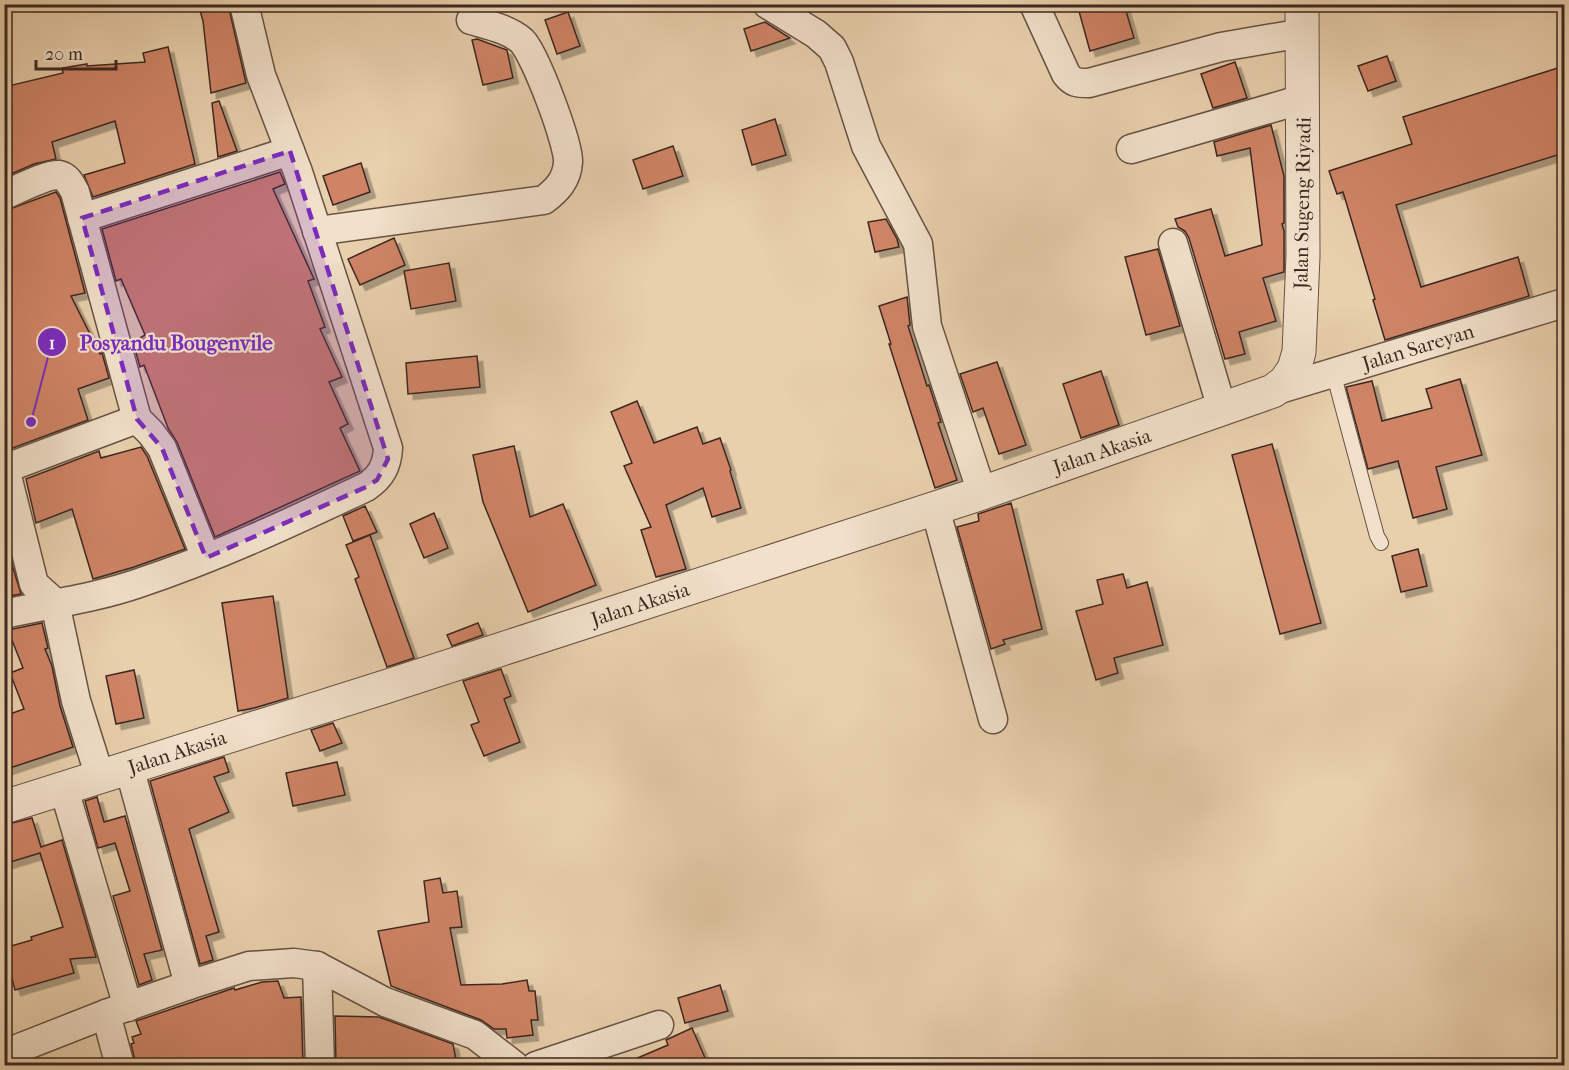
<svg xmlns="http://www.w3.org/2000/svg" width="1569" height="1070" font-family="'IM FELL French Canon',serif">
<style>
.building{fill:#cf8466;stroke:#3d2821;stroke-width:1.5;filter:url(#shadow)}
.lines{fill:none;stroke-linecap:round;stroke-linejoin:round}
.service-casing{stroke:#685244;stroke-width:16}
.minor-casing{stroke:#685244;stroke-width:31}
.tertiary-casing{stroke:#685244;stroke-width:35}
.service{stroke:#f1e0ca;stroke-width:14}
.minor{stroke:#f1e0ca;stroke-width:28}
.tertiary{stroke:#f1e0ca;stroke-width:33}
.marked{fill:#7b2cbf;fill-opacity:0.2;stroke:#7b2cbf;stroke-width:4.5;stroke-dasharray:12 8;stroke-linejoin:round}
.labels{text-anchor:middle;stroke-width:4.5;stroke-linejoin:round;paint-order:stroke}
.street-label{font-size:20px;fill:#3d2821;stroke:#f1e0ca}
.leader{fill:none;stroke:#7b2cbf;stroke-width:2}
.callout-dot{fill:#7b2cbf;stroke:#f1e0ca;stroke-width:2}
.mark-label{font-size:18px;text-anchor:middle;font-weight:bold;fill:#fff}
.callout-label{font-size:21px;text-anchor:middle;font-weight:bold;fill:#7b2cbf;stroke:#f1e0ca;stroke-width:4.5;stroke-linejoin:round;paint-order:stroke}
</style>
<defs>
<filter id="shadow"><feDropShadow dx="5.5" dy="5.5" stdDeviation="0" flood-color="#0004"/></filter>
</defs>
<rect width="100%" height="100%" fill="#e9d0ad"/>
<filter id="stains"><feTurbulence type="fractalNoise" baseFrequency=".00333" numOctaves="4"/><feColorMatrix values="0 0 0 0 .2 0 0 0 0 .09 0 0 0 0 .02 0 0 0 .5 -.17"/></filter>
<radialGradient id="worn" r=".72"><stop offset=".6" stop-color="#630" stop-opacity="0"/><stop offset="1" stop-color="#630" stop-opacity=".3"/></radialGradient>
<!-- building -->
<g class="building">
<path d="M198,4H228L246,83L211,93L203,21Z"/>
<path d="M1077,4H1124L1134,38L1090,51Z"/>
<path d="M568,12L580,46L557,54L545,20Z"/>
<path d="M765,22L790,38L751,51L744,29Z"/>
<path d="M477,39L507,50L513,78L483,85L472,40Z"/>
<path d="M168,47L195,164L93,197L84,175L125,163L115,121L52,142L56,159L34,164L4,177V87L63,73L62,68L87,64V66L145,62L143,53Z"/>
<path d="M1387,56L1396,81L1368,91L1358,66Z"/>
<path d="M1235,62L1247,98L1213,108L1201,74Z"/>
<path d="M1564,66V153L1396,205L1421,287L1518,257L1529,296L1385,340L1373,300L1375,299L1343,192L1337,194L1329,171L1412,144L1403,117Z"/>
<path d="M219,101L237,151L218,157L212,103Z"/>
<path d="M775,119L786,155L752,165L742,130Z"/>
<path d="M1271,125L1284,176V223L1282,224L1284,231V272L1263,278L1276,321L1239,332L1245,354L1225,359L1189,238L1185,231L1178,227L1175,219L1211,209L1225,256L1262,245L1250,148L1217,156L1214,142Z"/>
<path d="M673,146L683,176L643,189L633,160Z"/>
<path d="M361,163L370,192L333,205L323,176Z"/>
<path d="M280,172L285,184L273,189L314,279L308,281L325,327L320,329L342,377L329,382L348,424L340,428L360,471L215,537L177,442L168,428L144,365L140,367L133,342L145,335L121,279L116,281L102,229Z"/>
<path d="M56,192L60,198L85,293L71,296L100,354L102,353L109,378L78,389L88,420L10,449L4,448V211Z"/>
<path d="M886,219L897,239L899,247L875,252L868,222Z"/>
<path d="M394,238L405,265L360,285L348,259Z"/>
<path d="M1158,249L1180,326L1146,335L1125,257Z"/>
<path d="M449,263L456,301L411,309L404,271Z"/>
<path d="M907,297L910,325L908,326L927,386L929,385L941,422L938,423L957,480L935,488L889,344H891L879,306Z"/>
<path d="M477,356L480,387L408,394L406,363Z"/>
<path d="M997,362L1026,445L999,454L983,408L973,412L960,374Z"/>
<path d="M1101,371L1119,425L1081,438L1063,384Z"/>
<path d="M1460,379L1482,455L1436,467L1447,509L1413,518L1398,461L1368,469L1346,387L1372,381L1382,421L1432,408L1426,389Z"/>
<path d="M637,401L654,443L697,427L703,444L720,438L731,470L730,471L741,508L712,517L703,488L666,505L686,569L656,577L641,530L651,527L624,466L632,463L611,412Z"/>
<path d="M1272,444L1321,623L1280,634L1232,455Z"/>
<path d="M514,446L530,517L563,504L596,585L528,612L483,502L473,455Z"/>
<path d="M141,447L147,456L185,549L134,567L93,579L72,509L36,523L26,479L99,451L101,458Z"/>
<path d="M1011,503L1042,629L1003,640L1005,644L991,649L957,527L979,521L978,514Z"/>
<path d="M365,506L377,532L353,541L343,516Z"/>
<path d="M434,513L448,548L424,558L410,524Z"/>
<path d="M370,535L414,658L387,667L355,579L359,577L346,545Z"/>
<path d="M4,539L21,594L4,597Z"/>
<path d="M1418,549L1427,586L1401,592L1392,556Z"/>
<path d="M1123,574L1127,588L1147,582L1163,645L1114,658L1118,673L1096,680L1076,611L1103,604L1097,580Z"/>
<path d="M273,596L288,698L254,708L238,711L222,603Z"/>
<path d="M42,623L48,648L45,649L52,666L60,706L73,747L4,770V716L24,709L10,673L23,668L8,630Z"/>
<path d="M478,623L483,635L452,646L447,635Z"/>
<path d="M501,669L511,696L504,699L520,742L484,756L471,725L479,722L463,681Z"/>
<path d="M134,670L144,718L116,724L106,676Z"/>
<path d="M333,723L342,743L320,751L311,730Z"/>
<path d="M224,757L229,772L214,777L229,812L189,829L219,932L206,936L213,960L200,964L150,781Z"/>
<path d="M337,762L345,795L293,806L286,773Z"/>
<path d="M97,797L104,822L125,816L162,950L144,954L152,980L139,985L113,896L130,891L115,843L98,848L85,801Z"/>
<path d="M32,818L41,847L62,840L96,957L70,959L74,973L15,990L4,948L32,940L31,937L63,927L40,853L4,864V825Z"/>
<path d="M440,878L443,893L457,891L462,927L450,928L461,985L502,984L527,980L529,991H535L538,1020H531L533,1035L507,1038L506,1029H494L481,1020L391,986L378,931L429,922L424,881Z"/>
<path d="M278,981L284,998L301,997L303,1065H136L131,1044L134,1043L132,1037L141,1034L136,1021L234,988L235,990L262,982Z"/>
<path d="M720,985L728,1011L685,1023L678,998Z"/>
<path d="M335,1016L379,1017L453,1044L457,1065H336Z"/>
<path d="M692,1028L706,1060L692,1065H621L668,1045L666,1040Z"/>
</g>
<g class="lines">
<defs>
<path id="service" d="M1333,372L1377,536L1381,543"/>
<g id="minor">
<path d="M767,4L816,34L832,48L839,62L866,146L918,244L927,326L982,493"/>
<path d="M1034,4L1066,74C1073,83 1077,83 1089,83L1221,47L1303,33"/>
<path d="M1131,149L1303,99"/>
<path d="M4,195C17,190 46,174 59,175C68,177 71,185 75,192L137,419L4,469"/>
<path d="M82,218L290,151"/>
<path d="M317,231L544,200C557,190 567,180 568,162C569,144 535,54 522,41C509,29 488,25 471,20"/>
<path d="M1173,243L1222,409"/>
<path d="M1273,391L1564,303"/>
<path d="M137,419L151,433L162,448L206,558"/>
<path d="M4,464L34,584L55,603L76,701L100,777"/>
<path d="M935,508L993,719"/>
<path d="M4,614C49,604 96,598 139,583C217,557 292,522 366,487C381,477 387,466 388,448L298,172L261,75L244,4"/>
<path d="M129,767L189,985"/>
<path d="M64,789L128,1007"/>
<path d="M317,966L320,1066"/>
<path d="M106,1014L120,1066"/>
<path d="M4,1054L106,1014L189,985L249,966L294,963L317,966L385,1002L475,1035L515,1066"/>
<path d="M536,1066L659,1025"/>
</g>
<path id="tertiary" d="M4,807L388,686L982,493L1273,391L1285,382L1294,369L1299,352L1303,256L1302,4"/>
</defs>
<!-- service casing -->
<use href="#service" class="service-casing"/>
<!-- minor casing -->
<use href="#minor" class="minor-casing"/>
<!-- tertiary casing -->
<use href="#tertiary" class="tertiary-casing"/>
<!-- service -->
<use href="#service" class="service"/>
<!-- minor -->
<use href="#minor" class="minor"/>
<!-- tertiary -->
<use href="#tertiary" class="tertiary"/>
</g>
<!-- marked area -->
<path class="marked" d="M290,151L388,459L377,480L366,487L206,558L162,448L137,419L82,218Z"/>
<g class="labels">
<!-- street labels -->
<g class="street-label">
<text transform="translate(1302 203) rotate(-89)" y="7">Jalan Sugeng Riyadi</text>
<text transform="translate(1418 347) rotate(-17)" y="7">Jalan Sareyan</text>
<text transform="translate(1102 451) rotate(-19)" y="7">Jalan Akasia</text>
<text transform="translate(640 604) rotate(-18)" y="7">Jalan Akasia</text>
<text transform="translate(177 752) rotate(-18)" y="7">Jalan Akasia</text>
</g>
</g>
<!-- callouts -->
<path class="leader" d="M31 422L52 342"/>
<g class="callout-dot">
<circle cx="31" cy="422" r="6"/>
<circle cx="52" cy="342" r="15"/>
</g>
<g class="mark-label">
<text x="52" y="349">1</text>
</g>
<g class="callout-label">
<text x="176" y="350">Posyandu Bougenvile</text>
</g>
<!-- margin -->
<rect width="1569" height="1070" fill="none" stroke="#e9d0ad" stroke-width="24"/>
<rect x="6" y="6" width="1557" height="1058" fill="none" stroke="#3d2821" stroke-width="3"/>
<rect x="12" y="12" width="1545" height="1046" fill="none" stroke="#3d2821" stroke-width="1.5"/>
<!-- scale -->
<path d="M36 60v9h80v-9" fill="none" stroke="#3d2821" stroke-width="3"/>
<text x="45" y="60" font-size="18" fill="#3d2821" stroke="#f1e0ca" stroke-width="4.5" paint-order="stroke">20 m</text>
<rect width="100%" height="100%" filter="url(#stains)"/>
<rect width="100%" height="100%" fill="url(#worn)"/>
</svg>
